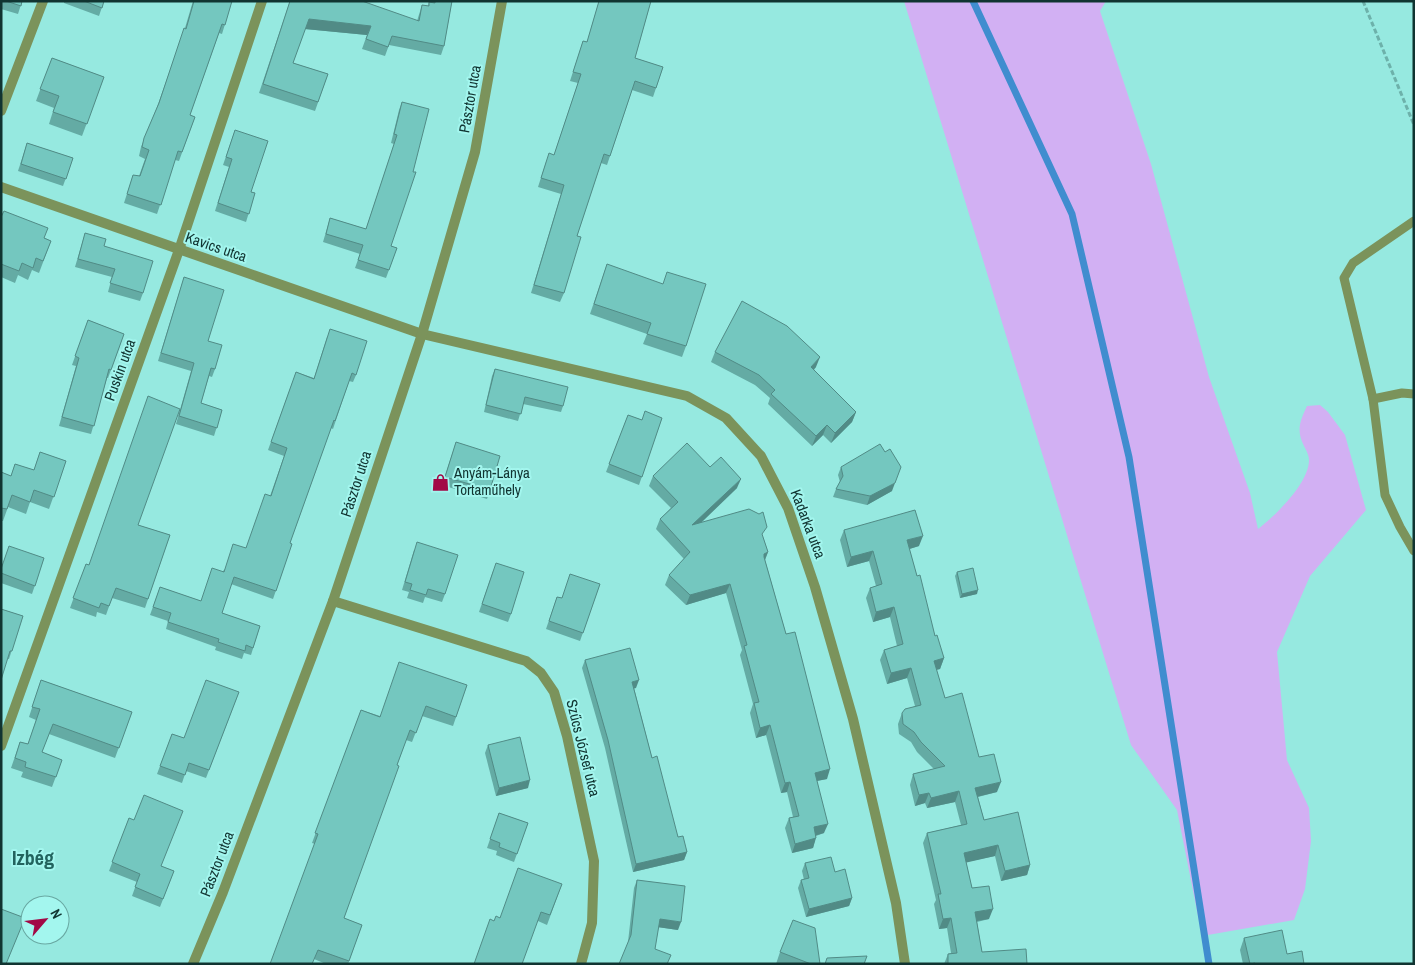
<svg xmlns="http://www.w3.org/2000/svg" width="1415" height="965" font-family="'Archivo Narrow',sans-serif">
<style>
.green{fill:#d2b0f3}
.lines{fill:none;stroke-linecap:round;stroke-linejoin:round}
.stream{stroke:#408dcf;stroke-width:7}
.path{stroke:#6db1aa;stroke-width:3;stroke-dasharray:5 2.5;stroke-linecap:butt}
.service{stroke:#7b935b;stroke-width:9}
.minor{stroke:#7b935b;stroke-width:10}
.wall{fill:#64aba4}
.shaded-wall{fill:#518b86}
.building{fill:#74c7bf;stroke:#518b86}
.labels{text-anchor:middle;stroke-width:4;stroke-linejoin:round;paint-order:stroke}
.street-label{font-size:15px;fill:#113431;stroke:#a3f6ee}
.poi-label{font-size:15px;fill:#113431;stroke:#a3f6ee;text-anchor:start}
.district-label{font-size:20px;font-weight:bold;fill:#22635e;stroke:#a3f6ee}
</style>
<rect width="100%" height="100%" fill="#96e9e0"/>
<!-- green -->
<path class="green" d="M904,1H1106L1100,11L1151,164L1209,377L1250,493L1258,529C1276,515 1309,483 1309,460C1309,455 1306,450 1304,446C1296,430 1300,421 1307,406L1320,405L1328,412L1345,435L1366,510L1310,576L1277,652L1287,760L1309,808L1311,841L1305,889L1294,920L1202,936L1177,810L1131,745Z"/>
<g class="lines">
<!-- stream -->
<path class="stream" d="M973,1L1072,214L1129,457L1209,964"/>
<!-- path -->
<path class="path" d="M1363,1L1414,125"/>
<!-- service -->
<g class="service">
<path d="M1414,221L1353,263L1344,278L1373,399L1385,495L1400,527L1414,551"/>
<path d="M1373,399L1402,393L1414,394"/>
</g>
<!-- minor -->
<g class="minor">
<path d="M1,111L43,1"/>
<path d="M1,187L422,334L687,396L726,418L761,456L788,508L815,587L853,719L896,903L905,964"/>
<path d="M333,601L526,661L541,673L554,692L567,736L594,861L592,923L581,964"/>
<path d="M1,746L179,250L262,1"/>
<path d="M193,964L223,892L333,601L422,334L475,152L502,1"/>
</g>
</g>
<!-- wall -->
<g class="wall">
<path d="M1,1H22L18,14L1,9Z"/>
<path d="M64,1H104L99,16L64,3Z"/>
<path d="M193,1H232L222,34L219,33L190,115L195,117L179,161L175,160L157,214L124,203L133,175L139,176L145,159L139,156L141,147L157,107L185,28Z"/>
<path d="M290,1L417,21L422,5L428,6L429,2L433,3V1H452L444,46L441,55L389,45L385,56L362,49L367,35L305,29L293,63L328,74L315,111L259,93Z"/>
<path d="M599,1H651L635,58L663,67L653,97L632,90L607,165L601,163L577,236L564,293L560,302L531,293L561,194L538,187L546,162L554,155L578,83L570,81L583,41L587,42Z"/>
<path d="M52,58L104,77L82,136L49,124L54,108L36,101Z"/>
<path d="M402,102L391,246L397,248L386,278L355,268L360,254L323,242L330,218L366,229L394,144L391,143L399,110Z"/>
<path d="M235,130L251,192L255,193L246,222L215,211L229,167L223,165Z"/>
<path d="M27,143L73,158L63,186L18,171Z"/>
<path d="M1,217L51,241L39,273L32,270L28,280L18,275L15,283L1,277Z"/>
<path d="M85,233L104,246L143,293L140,301L108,292L112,277L75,267Z"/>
<path d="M607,264L686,346L682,357L643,344L647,334L590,314Z"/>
<path d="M184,277L208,341L215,369L212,377L209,376L201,403L222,410L214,436L176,424L191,371L158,361Z"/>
<path d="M88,320L124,334L108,378H107L91,434L59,426L76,366L72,365Z"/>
<path d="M327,337L356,375L353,382L349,381L333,429L331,428L290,543L292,544L273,599L231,584L222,613L260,626L251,655L244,653L242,659L215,650L216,647L166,629L168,621L150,615L160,587L201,601L223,571L246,548L270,496L284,456L268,450L296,372L314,378Z"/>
<path d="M715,352L816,367L814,370L856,412L852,422L831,443L823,435L812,446L768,404L770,398L755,385L711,362Z"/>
<path d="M495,369L563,406L561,412L523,404L518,421L484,412L492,376Z"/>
<path d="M628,415L642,420L662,418L639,485L606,472Z"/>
<path d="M456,442L490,490L487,499L442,485Z"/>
<path d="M40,452L66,461L49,509L30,502L26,514L8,507L3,521H1V472L11,476L15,464L34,470Z"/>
<path d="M710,467L737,488L701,523L763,537L768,552L765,560L827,779L817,781L824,833L816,836L813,848L792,853L785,828L789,818L793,817L787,792L781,793L766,735L756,738L750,713L753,704L740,655L742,650L726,593L686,605L665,585L669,575L684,559L656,529L660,519L671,508L649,486L653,476Z"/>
<path d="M841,467L892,491L867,505L833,497L836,489L840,482L838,475Z"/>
<path d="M138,525L170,535L145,608L112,598L106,615L97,612L96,617L70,608L86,564L89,565Z"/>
<path d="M844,530L919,546L909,549L935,636L944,658L940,669L936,670L945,698L979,757L997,792L978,797L984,820L1030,865L1027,875L1001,881L995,856L966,862L972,888L989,919L977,922L982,952L1027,964H944L948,954L951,953L947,928L939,929L934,904L936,900L923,843L927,833L961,825L955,802L927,808L925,803L915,806L910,785L913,774L934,769L917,752L911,742L899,734L898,724L902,713L915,706L907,678L887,684L880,660L884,650L897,646L890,617L873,622L866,598L870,588L876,586L869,561L847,567L840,540Z"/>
<path d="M414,550L445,594L442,602L425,597L423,603L407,598L409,592L402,590Z"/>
<path d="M44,558L32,594L1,583V569Z"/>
<path d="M493,571L511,614L508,622L479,612Z"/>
<path d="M957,572L977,594L960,598L955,576Z"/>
<path d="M600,584L580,641L546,629L557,597L562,598Z"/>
<path d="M1,609L23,616L9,659H8Z"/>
<path d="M585,660L636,688H634L652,758L678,837L687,852L684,860L633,872L605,748L582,668Z"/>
<path d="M41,680L132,712L115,758L49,734L42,752L62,760L52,787L21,777L23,772L11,768L20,742L28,744L36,720L29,717Z"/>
<path d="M467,685L453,726L422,716L412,742L406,740L344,918L362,925L348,964H326L314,959L315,844L312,843L361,710L380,716Z"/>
<path d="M239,692L206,778L186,771L182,783L157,774L172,734L184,738Z"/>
<path d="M488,745L528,788L496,796L485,753Z"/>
<path d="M499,813L528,823L514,862L496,855L497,851L487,848Z"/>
<path d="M129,818L161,866L174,871L160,907L132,896L137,882L109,871Z"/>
<path d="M805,863L835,872L852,898L849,906L806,917L798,888L801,880H804L802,871Z"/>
<path d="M637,880L678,930L658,927L628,942L634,888Z"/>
<path d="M562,884L547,925L538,921H494Z"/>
<path d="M1244,938L1287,954L1304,964H1243L1240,950Z"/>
<path d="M780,952L820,964H776Z"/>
</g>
<!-- shaded-wall -->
<g class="shaded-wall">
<path d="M309,19L371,26L367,35L305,29Z"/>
<path d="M820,357L816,367L807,376L811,367Z"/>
<path d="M856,412L852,422L831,443L835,433Z"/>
<path d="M827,425L823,435L812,446L816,436Z"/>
<path d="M741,479L737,488L688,535L692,525Z"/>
<path d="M895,483L892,491L867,505L870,496Z"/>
<path d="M923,536L919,546L903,551L907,540Z"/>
<path d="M873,551L869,561L847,567L851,557Z"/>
<path d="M768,552L764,562V554Z"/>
<path d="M730,584L726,593L686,605L690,595Z"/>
<path d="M978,590L977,594L960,598L962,594Z"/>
<path d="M894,607L890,617L873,622L876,612Z"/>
<path d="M944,658L940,669L930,671L934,661Z"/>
<path d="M911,668L907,678L887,684L891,673Z"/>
<path d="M639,680L636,688L629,690L632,682Z"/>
<path d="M770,725L766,735L756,738L760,728Z"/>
<path d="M830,769L827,779L811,782L815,773Z"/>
<path d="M530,780L528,788L496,796L499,788Z"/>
<path d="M790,782L787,792L781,793L785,783Z"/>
<path d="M1001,782L997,792L972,798L975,788Z"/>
<path d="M959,791L955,802L927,808L931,798Z"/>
<path d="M929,793L925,803L915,806L919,795Z"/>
<path d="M828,824L824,833L810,837L814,827Z"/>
<path d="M816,838L813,848L792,853L795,844Z"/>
<path d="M998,845L995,856L960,864L964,853Z"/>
<path d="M687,852L684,860L633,872L636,864Z"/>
<path d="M1030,865L1027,875L1001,881L1005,871Z"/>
<path d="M852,898L849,906L806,917L809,909Z"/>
<path d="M993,909L989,919L971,922L975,912Z"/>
<path d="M951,918L947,928L939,929L943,919Z"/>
<path d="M660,919L681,922L678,930L657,927Z"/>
</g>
<!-- building -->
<g class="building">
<path d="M6,1H22L21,6Z"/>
<path d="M84,1H104L102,8Z"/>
<path d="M194,1H232L225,25L222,24L190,115L195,117L182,152L178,151L161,205L127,194L133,175L140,176L149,150L142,147L144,138L159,103L184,28L186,29Z"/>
<path d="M290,1H362L419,21L422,5L429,6V2L435,3V1H452L444,46L392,36L388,47L366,39L371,26L309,19L293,63L328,74L318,102L263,84Z"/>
<path d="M599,1H651L635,58L663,67L656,88L635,81L610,156L604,154L577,236L581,237L564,293L534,285L564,185L541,178L549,153L554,155L581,74L573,72L583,41L587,42Z"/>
<path d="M52,58L104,77L87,124L53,112L59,96L40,89Z"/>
<path d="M402,102L429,109L413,172H416L391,246L397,248L389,270L358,260L363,245L326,234L330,218L366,229L397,135L394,134Z"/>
<path d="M235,130L268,141L251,192L255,193L249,214L218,203L232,159L226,157Z"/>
<path d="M27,143L73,158L66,179L21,164Z"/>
<path d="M4,211L48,228L44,238L51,241L43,261L36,258L33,268L22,263L19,271L1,264V217Z"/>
<path d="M85,233L106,239L104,246L153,261L143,293L110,283L115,269L78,259Z"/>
<path d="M607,264L663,284L667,272L706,284L686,346L647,334L651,323L594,304Z"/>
<path d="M184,277L224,290L208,341L222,345L215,369L211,368L201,403L222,410L217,428L179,416L194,363L161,353Z"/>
<path d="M742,301L787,326L820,357L811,367L856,412L835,433L827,425L816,436L771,394L775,390L759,375L715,352Z"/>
<path d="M88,320L124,334L111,370L109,369L94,426L62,417L79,358L75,356Z"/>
<path d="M330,329L367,341L356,375L352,373L335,421L334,420L290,543L292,544L276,591L234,577L222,613L260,626L253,648L246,645L245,651L218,642L219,639L168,622L171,613L153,607L160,587L201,601L212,568L224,572L233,544L246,548L265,494L271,496L287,448L271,442L296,372L314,379Z"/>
<path d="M495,369L568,387L563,406L525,397L521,414L486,405Z"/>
<path d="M148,396L180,409L138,525L170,535L148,599L116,588L109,606L101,603L99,608L73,598L86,564L89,565Z"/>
<path d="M645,411L662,418L642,477L609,464L628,415L642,420Z"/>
<path d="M456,442L500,456L490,490L445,477Z"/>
<path d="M687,443L710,467L721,457L741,479L692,525L749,509L759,514L763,512L767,527L762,534L768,552L764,554V557L786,634L795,632L830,769L815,773L828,824L814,827L816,838L795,844L789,818L799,816L790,782L785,783L770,725L760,728L754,703L759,702L744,646L747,645L730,584L690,595L669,575L690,552L660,519L678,502L653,476Z"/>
<path d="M880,444L885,452L890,449L901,467L895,483L870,496L836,489L843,476L841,467Z"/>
<path d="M40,452L66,461L54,497L34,490L30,502L12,495L7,509L1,508V472L11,476L15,464L34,470Z"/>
<path d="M915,510L923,536L907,540L917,576L920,575L935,636L937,635L944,658L934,661L945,698L962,693L979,757L994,754L1001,782L975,788L984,820L1018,812L1030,865L1005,871L998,845L964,853L972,888L989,886L993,909L975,912L982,952L1026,949L1027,964H948V954L957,953L951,918L943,919L938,894H941L927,833L967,824L959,791L931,798L929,793L919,795L913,774L945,766L921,742L914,732L903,724L902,713L905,709L921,705L911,668L891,673L884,650L903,644L894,607L876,612L870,588L882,584L873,551L851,557L844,530Z"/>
<path d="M417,542L458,555L445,594L428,589L426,595L410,590L412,584L405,582Z"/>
<path d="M9,546L44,558L35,586L1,573V569Z"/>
<path d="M496,563L524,572L511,614L482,604Z"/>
<path d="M973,568L978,590L962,594L957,572Z"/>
<path d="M570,574L600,584L583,633L549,621L557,597L562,598Z"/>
<path d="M1,609L23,616L12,651H10L1,680Z"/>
<path d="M630,648L639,680L632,682L652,758L657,756L678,837L683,836L687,852L636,864L608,740L585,660Z"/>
<path d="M399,662L467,685L456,717L426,706L416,733L410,730L397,765L399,766L344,918L362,925L349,961L318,950L312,964H270L318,834L315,833L361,710L380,717Z"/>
<path d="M41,680L132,712L119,748L53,724L42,752L62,760L56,777L25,767L26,762L15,758L20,742L28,744L40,709L32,707Z"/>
<path d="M206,680L239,692L209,770L189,763L185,775L160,766L172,734L184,738Z"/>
<path d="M520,737L530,780L499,788L488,745Z"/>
<path d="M144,795L183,811L161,866L174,871L163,899L135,887L140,874L112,862L129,818L134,820Z"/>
<path d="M499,813L528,823L517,854L499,847L500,843L490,839Z"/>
<path d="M831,857L835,872L845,869L852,898L809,909L801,880L809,878L805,863Z"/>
<path d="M518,868L562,884L550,915L541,912L522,964H474L490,919L494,921L496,916L500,918Z"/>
<path d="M637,880L685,886L681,922L660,919L655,949L671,955L667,964H619L631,935Z"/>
<path d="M1,909L25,918L6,964H1Z"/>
<path d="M793,920L815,928L820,964H811L780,952Z"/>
<path d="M1282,930L1287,954L1302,951L1304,964H1255V963L1250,964L1244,938Z"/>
<path d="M867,956L864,964H825L827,958Z"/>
</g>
<!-- icons -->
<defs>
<symbol id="shop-bare" viewBox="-9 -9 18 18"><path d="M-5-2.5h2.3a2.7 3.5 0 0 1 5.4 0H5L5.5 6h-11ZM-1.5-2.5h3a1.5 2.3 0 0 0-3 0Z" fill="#a20946" stroke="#a3f6ee" stroke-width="2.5" paint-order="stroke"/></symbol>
</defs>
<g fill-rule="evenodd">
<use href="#shop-bare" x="428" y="470" width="25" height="25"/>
</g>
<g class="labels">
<!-- street labels -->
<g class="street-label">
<text transform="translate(470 99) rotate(-80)" y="5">Pásztor utca</text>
<text transform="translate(216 247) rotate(19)" y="5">Kavics utca</text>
<text transform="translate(120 370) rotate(-70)" y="5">Puskin utca</text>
<text transform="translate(356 484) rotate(-72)" y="5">Pásztor utca</text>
<text transform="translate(808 524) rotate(69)" y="5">Kadarka utca</text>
<text transform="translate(583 748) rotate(76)" y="5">Szűcs József utca</text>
<text transform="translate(217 864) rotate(-69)" y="5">Pásztor utca</text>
</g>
<!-- poi labels -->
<g class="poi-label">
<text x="454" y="478">Anyám-Lánya<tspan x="454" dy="17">Tortaműhely</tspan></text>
</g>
<!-- district labels -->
<g class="district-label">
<text x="33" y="865">Izbég</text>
</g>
</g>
<!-- border -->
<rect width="1415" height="965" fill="none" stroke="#113431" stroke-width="5"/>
<!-- north arrow -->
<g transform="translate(45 920) rotate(62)"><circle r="24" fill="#a3f6ee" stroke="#69a8a2"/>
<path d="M0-4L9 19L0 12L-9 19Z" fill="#a20946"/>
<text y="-8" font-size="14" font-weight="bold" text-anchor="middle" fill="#113431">N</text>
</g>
</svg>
